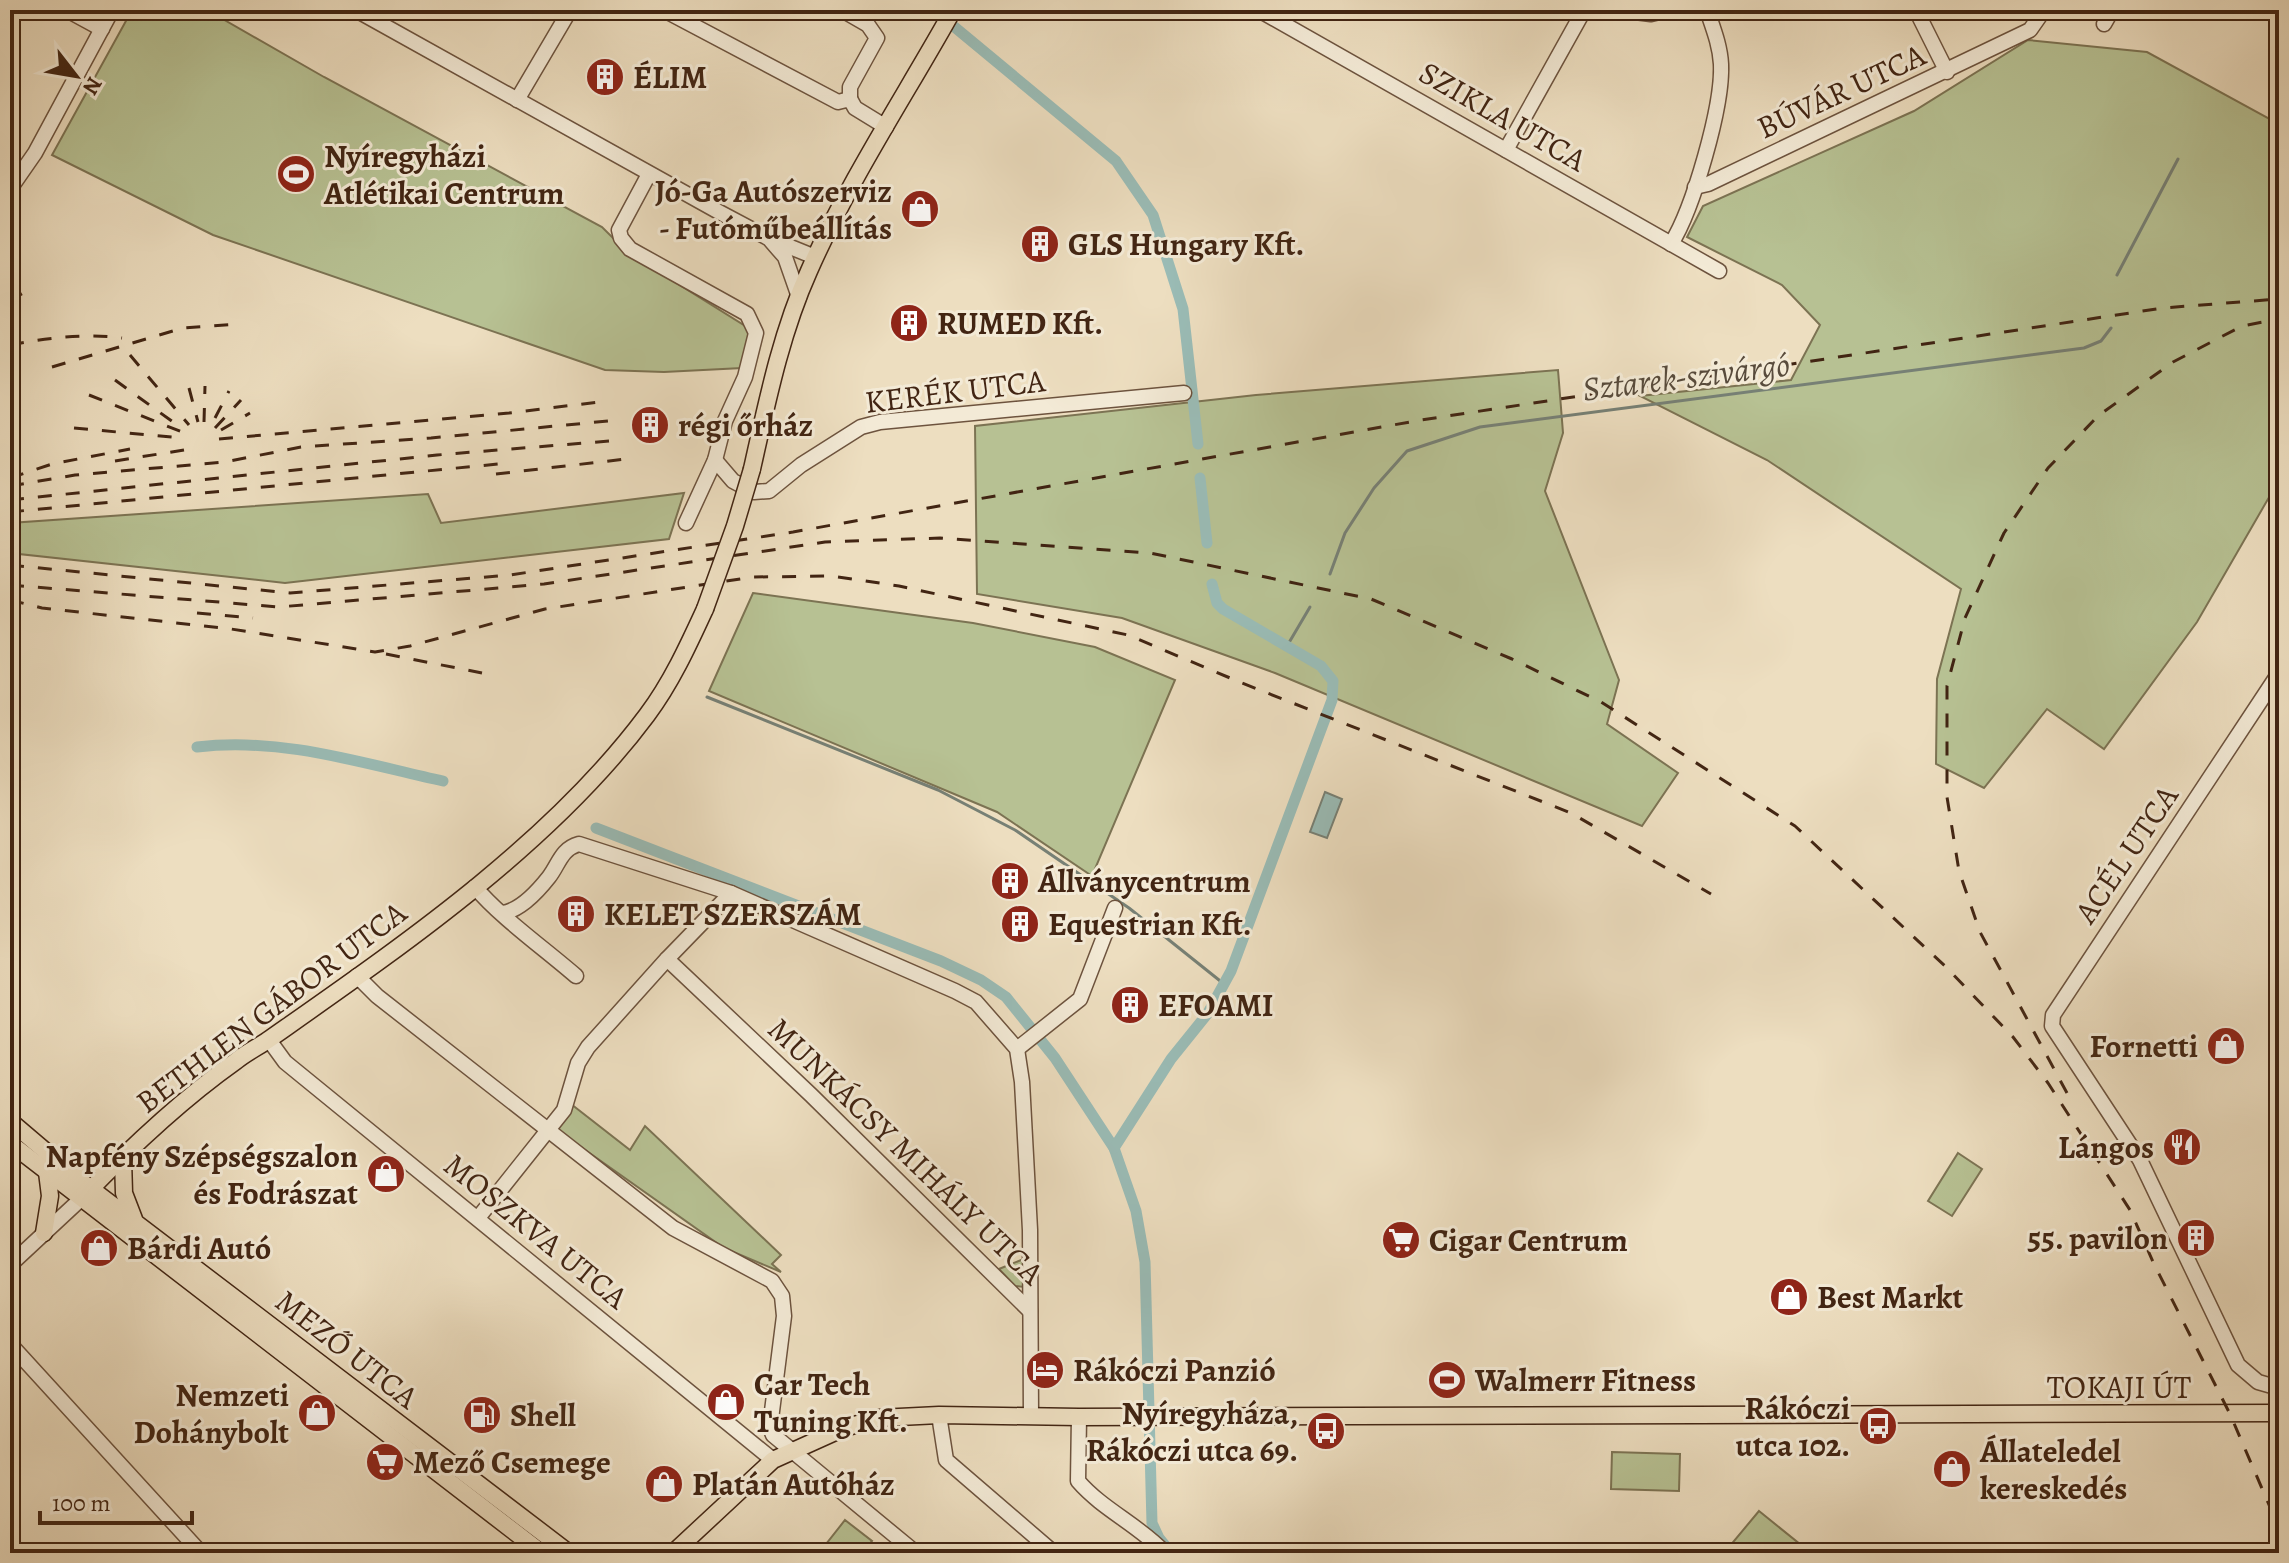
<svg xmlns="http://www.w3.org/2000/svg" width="2289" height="1563" font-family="Alegreya,serif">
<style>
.green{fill:#b7c193;stroke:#7c7353;stroke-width:2}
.water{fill:#9abcb6;stroke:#778075;stroke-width:2}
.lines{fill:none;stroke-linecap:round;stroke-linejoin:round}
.stream{stroke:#778075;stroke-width:3}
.canal{stroke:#9abcb6;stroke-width:11}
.minor-casing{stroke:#6d533e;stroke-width:17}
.major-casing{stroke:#422513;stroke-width:19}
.minor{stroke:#f3ead6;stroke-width:14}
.major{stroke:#eddec0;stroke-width:16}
.rail{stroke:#422513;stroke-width:3;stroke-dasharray:14 14;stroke-linecap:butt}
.major-bridge-casing{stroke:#422513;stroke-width:19;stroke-linecap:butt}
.major-bridge{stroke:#eddec0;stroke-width:16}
.labels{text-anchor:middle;stroke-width:6;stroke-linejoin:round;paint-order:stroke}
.poi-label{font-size:32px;font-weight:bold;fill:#422513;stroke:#f3ead6;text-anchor:start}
.street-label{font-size:32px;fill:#422513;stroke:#f3ead6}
.water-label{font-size:34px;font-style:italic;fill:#584b3c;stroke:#f3ead6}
</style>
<rect width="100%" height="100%" fill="#eddec0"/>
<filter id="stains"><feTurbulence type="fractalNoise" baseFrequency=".0025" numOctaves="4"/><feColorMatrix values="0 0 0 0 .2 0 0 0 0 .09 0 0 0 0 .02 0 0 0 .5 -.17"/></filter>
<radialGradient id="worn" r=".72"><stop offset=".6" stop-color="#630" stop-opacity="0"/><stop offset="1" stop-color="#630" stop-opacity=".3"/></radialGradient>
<!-- green -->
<g class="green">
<path d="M132,10H207L324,77L602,227L627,252L750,329L742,368L664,372L605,370L213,235L52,155Z"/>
<path d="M2028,40L2147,52L2279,124V480L2197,622L2104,749L2047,709L1984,788L1936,764L1937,679L1961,589L1767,460L1640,396L1791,380L1820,325L1782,285L1687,237L1703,206L1914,111Z"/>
<path d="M1558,370L1563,433L1545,491L1619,680L1607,724L1678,773L1642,826L1275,673L1122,618L977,594L975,426L1256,395Z"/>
<path d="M684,493L669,539L285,583L10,553V523L428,494L441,523Z"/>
<path d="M753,593L973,623L1095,647L1175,680L1092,876L997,812L709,691Z"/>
<path d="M571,1104L630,1150L645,1126L781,1255L772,1264L781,1272L724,1248L557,1130Z"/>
<path d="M1958,1153L1982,1169L1952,1216L1928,1201Z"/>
<path d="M1026,1258L1024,1287L1015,1286L999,1269Z"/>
<path d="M1612,1452L1680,1454L1679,1491L1611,1489Z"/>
<path d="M1759,1511L1811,1553H1724Z"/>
<path d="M845,1520L872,1541L862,1553H819Z"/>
</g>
<!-- water -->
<path class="water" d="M1325,792L1342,799L1327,838L1310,832Z"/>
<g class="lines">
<!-- stream -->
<g class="stream">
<path d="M2117,275L2178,159"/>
<path d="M1330,574L1345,533L1374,488L1407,451L1480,427L2084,348L2101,341L2111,328"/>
<path d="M1287,646L1310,607"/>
<path d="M707,697L938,790L1015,830L1129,908L1224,984"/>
</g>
<!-- canal -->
<g class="canal">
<path d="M934,10L1116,161L1153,215L1183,309L1198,444"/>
<path d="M1200,478L1207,543"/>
<path d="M197,747C282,737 361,763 443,781"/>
<path d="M596,828L941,961L981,980L1006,997L1055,1058L1114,1148L1136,1211L1145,1262L1152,1523L1159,1538L1167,1548"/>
<path d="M1114,1148L1171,1059L1208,1013L1231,971L1332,700L1333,681L1321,666L1223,609L1217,603L1212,584"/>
</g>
<defs>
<g id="minor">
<path d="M67,10L102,29"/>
<path d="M356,10L719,212L768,238L815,257"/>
<path d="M664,10L838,102L850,99L855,108L886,127"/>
<path d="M842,10L868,25L877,38L850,87V99"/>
<path d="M1259,10L1719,271"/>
<path d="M1619,10L1651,14L1668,10"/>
<path d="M1916,10L1947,72"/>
<path d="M2104,24L2112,10"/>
<path d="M517,100L570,10"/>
<path d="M1506,150L1584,10"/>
<path d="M649,174L619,230L621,238L630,249L747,314L756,333L745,377L725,421L715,460L686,523"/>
<path d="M1695,187L1708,184L2030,30L2044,10"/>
<path d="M10,189L35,153L112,10"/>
<path d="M771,241L785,257L799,297"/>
<path d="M1671,244C1693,209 1723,106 1721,64C1720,45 1713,28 1707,10"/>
<path d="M715,460L733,481L754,492L769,491L801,465L861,427L880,422L1184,393"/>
<path d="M2279,673L2053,1015L2052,1026L2140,1160L2238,1365L2258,1382L2279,1388"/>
<path d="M475,887C500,917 545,949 576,976"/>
<path d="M503,913C520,910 538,891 549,877C559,864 561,849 579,844L731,893L955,991L976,1002L1017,1049L1022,1082L1030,1230L1031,1416"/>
<path d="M667,959L811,1095L1030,1311"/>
<path d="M357,976L377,996L673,1228L772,1281L782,1296L784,1316L770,1427L773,1435L916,1553"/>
<path d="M269,1040L285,1062L773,1460"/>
<path d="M1017,1049L1080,999L1115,908"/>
<path d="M478,1218L564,1110L578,1063L588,1047L667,959L731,893"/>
<path d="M10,1265L82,1198"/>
<path d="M10,1344L201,1553"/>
<path d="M939,1415L946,1460L1054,1553"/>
<path d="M1079,1417L1078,1481C1103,1510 1139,1525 1165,1553"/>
</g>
<g id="major">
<path d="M752,469C767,402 781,333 809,271C849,180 905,96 953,10"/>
<path d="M10,1121L77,1178L569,1553"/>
<path d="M10,1143L542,1553"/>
<path d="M123,1159L124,1193L134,1219"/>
<path d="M61,1162L93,1165L122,1159"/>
<path d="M82,1198C129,1149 181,1100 236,1061C247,1052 260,1046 271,1038C402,946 551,844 647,715C671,683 688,646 705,609"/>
<path d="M44,1233L50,1196L47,1172"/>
<path d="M673,1553L773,1460L844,1428L879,1418L939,1415L1079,1417L2279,1413"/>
</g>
</defs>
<!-- minor casing -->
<use href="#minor" class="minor-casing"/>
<!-- major casing -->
<use href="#major" class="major-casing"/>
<!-- minor -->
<use href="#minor" class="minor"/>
<!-- major -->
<use href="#major" class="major"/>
<!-- rail -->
<g class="rail">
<path d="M10,301L31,288"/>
<path d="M10,345C47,338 84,333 122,338"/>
<path d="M130,355L189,425"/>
<path d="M52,367L183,328L240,324"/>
<path d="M115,380L173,422"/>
<path d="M189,388L198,422"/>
<path d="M89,395L182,432"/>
<path d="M215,418L229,391"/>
<path d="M204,422L205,386"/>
<path d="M74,428L182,438"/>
<path d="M215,428L241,400"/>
<path d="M221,430L250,413"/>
<path d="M219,439L509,413L607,401"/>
<path d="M115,461L184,450"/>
<path d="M496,474L626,459"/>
<path d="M10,478L52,464L130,449"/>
<path d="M10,486L75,475L225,462L301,447L431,438L608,421"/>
<path d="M10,500L437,455L609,441"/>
<path d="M10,512L508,463"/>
<path d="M10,565L290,593L510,575L793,532L1421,420L2163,308L2279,299"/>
<path d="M10,585L279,607L544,584L825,542L940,538L1150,553L1371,599L1512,659L1601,702L1795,826L1946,967L2013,1037L2048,1083L2130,1210L2154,1264L2230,1414L2279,1528"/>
<path d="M10,600L42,608L231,629L375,652L410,646L545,609L753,577L832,576L899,586L1128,635L1242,683L1571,813L1711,894"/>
<path d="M197,613L253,618"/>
<path d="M386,654L482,673"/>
<path d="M2067,1093L1980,932L1959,871L1947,797V686L1965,618L2004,533L2048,468L2098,416L2173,362L2242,326L2279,319"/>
</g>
<defs>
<path id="major-bridge" d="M705,609L735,526L752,469"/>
</defs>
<!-- major-bridge casing -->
<use href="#major-bridge" class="major-bridge-casing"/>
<!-- major-bridge -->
<use href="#major-bridge" class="major-bridge"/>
</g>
<!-- icons -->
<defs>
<symbol id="building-disc" viewBox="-11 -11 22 22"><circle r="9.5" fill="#8f2418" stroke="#f3ead6"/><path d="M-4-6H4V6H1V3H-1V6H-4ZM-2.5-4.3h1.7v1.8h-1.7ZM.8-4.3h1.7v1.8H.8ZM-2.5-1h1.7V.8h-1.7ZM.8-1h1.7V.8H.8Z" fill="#fff"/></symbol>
<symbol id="stadium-disc" viewBox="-11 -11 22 22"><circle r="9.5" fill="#8f2418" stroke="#f3ead6"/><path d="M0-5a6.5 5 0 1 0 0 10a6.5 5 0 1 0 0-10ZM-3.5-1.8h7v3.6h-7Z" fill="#fff"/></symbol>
<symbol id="shop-disc" viewBox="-11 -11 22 22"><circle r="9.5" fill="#8f2418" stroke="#f3ead6"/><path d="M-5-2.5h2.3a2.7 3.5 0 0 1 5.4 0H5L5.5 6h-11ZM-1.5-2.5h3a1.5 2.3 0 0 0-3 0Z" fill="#fff"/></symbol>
<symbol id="restaurant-disc" viewBox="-11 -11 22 22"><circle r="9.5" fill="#8f2418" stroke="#f3ead6"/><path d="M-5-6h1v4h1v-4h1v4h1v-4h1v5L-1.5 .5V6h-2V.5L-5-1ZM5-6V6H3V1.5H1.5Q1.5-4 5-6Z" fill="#fff"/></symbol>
<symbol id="supermarket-disc" viewBox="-11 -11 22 22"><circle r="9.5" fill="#8f2418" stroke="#f3ead6"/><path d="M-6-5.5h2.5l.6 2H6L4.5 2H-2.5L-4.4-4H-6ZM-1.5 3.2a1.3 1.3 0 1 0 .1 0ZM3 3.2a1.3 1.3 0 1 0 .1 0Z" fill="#fff"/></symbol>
<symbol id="hotel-disc" viewBox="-11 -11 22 22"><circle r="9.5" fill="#8f2418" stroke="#f3ead6"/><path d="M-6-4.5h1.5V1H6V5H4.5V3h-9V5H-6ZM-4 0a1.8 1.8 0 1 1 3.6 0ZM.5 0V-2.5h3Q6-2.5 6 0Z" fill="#fff"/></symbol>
<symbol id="fuel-disc" viewBox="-11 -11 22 22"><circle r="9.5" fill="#8f2418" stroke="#f3ead6"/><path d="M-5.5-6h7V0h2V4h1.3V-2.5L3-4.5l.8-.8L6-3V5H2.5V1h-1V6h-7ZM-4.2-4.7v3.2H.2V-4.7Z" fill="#fff"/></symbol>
<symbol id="bus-disc" viewBox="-11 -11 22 22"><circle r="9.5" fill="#8f2418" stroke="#f3ead6"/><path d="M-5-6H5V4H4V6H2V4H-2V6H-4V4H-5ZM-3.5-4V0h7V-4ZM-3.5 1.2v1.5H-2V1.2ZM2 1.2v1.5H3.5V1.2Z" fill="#fff"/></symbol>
</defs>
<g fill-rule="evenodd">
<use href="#building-disc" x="583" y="55" width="44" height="44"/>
<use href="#stadium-disc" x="274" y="152" width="44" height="44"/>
<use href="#shop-disc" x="898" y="187" width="44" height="44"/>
<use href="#building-disc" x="1018" y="222" width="44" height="44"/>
<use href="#building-disc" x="887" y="301" width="44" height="44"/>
<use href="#building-disc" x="628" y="403" width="44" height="44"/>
<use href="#building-disc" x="988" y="859" width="44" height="44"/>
<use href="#building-disc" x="554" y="892" width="44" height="44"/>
<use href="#building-disc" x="998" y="902" width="44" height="44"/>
<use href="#building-disc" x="1108" y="983" width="44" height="44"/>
<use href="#shop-disc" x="2204" y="1024" width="44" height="44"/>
<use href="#restaurant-disc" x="2160" y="1125" width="44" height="44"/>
<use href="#shop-disc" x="364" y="1152" width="44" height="44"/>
<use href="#building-disc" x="2174" y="1216" width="44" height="44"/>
<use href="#supermarket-disc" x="1379" y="1218" width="44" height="44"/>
<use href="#shop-disc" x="77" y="1226" width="44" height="44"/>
<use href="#shop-disc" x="1767" y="1275" width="44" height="44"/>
<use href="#hotel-disc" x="1023" y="1348" width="44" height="44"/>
<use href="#stadium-disc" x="1425" y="1358" width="44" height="44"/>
<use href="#shop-disc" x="704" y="1380" width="44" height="44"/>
<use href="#shop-disc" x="295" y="1391" width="44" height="44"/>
<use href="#fuel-disc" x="460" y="1393" width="44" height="44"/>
<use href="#bus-disc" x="1856" y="1404" width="44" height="44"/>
<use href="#bus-disc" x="1304" y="1409" width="44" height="44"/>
<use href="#supermarket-disc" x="363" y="1440" width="44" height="44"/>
<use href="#shop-disc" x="1930" y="1447" width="44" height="44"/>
<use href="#shop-disc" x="642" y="1462" width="44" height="44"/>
</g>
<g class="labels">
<!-- poi labels -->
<g class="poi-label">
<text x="633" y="88">ÉLIM</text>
<text x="324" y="167">Nyíregyházi<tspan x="324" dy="37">Atlétikai Centrum</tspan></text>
<text x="892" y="202" text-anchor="end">Jó-Ga Autószerviz<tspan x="892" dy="37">- Futóműbeállítás</tspan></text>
<text x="1068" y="255">GLS Hungary Kft.</text>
<text x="937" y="334">RUMED Kft.</text>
<text x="678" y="436">régi őrház</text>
<text x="1038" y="892">Állványcentrum</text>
<text x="604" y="925">KELET SZERSZÁM</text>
<text x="1048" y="935">Equestrian Kft.</text>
<text x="1158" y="1016">EFOAMI</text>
<text x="2198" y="1057" text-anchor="end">Fornetti</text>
<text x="2154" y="1158" text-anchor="end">Lángos</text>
<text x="358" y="1167" text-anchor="end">Napfény Szépségszalon<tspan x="358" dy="37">és Fodrászat</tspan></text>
<text x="2168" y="1249" text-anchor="end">55. pavilon</text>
<text x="1429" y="1251">Cigar Centrum</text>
<text x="127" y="1259">Bárdi Autó</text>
<text x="1817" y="1308">Best Markt</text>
<text x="1073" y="1381">Rákóczi Panzió</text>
<text x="1475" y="1391">Walmerr Fitness</text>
<text x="754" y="1395">Car Tech<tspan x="754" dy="37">Tuning Kft.</tspan></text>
<text x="289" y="1406" text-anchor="end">Nemzeti<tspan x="289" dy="37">Dohánybolt</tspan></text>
<text x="1850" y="1419" text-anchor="end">Rákóczi<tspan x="1850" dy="37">utca 102.</tspan></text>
<text x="1298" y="1424" text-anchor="end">Nyíregyháza,<tspan x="1298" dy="37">Rákóczi utca 69.</tspan></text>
<text x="510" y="1426">Shell</text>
<text x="1980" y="1462">Állateledel<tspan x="1980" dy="37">kereskedés</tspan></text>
<text x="413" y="1473">Mező Csemege</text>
<text x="692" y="1495">Platán Autóház</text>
</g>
<!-- street labels -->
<g class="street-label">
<text transform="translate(1841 91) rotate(-25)" y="11">BÚVÁR UTCA</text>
<text transform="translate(1503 116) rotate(30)" y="11">SZIKLA UTCA</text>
<text transform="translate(955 391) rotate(-7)" y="11">KERÉK UTCA</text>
<text transform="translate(2126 854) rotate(-56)" y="11">ACÉL UTCA</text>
<text transform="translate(271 1007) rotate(-37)" y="11">BETHLEN GÁBOR UTCA</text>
<text transform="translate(906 1151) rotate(44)" y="11">MUNKÁCSY MIHÁLY UTCA</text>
<text transform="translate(536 1231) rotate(39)" y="11">MOSZKVA UTCA</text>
<text transform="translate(347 1349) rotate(38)" y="11">MEZŐ UTCA</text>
<text x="2119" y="1398">TOKAJI ÚT</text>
</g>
<!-- water labels -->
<g class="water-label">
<text transform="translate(1686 376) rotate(-7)" y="12">Sztarek-szivárgó</text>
</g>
</g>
<!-- margin -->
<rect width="2289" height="1563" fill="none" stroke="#eddec0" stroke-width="40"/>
<rect x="12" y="12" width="2265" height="1539" fill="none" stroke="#422513" stroke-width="4"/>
<rect x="20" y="20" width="2249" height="1523" fill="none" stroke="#422513" stroke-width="2"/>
<!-- north arrow -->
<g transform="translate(76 76) rotate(121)" stroke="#f3ead6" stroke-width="6" paint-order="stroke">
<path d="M0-6L14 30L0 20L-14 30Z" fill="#422513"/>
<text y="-12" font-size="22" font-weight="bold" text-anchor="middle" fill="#422513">N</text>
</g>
<!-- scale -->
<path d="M40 1511v12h152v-12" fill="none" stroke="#422513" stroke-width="4"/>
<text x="52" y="1511" font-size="24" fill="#422513" stroke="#f3ead6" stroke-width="6" paint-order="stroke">100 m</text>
<rect width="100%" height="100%" filter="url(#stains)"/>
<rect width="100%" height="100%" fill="url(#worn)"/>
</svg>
